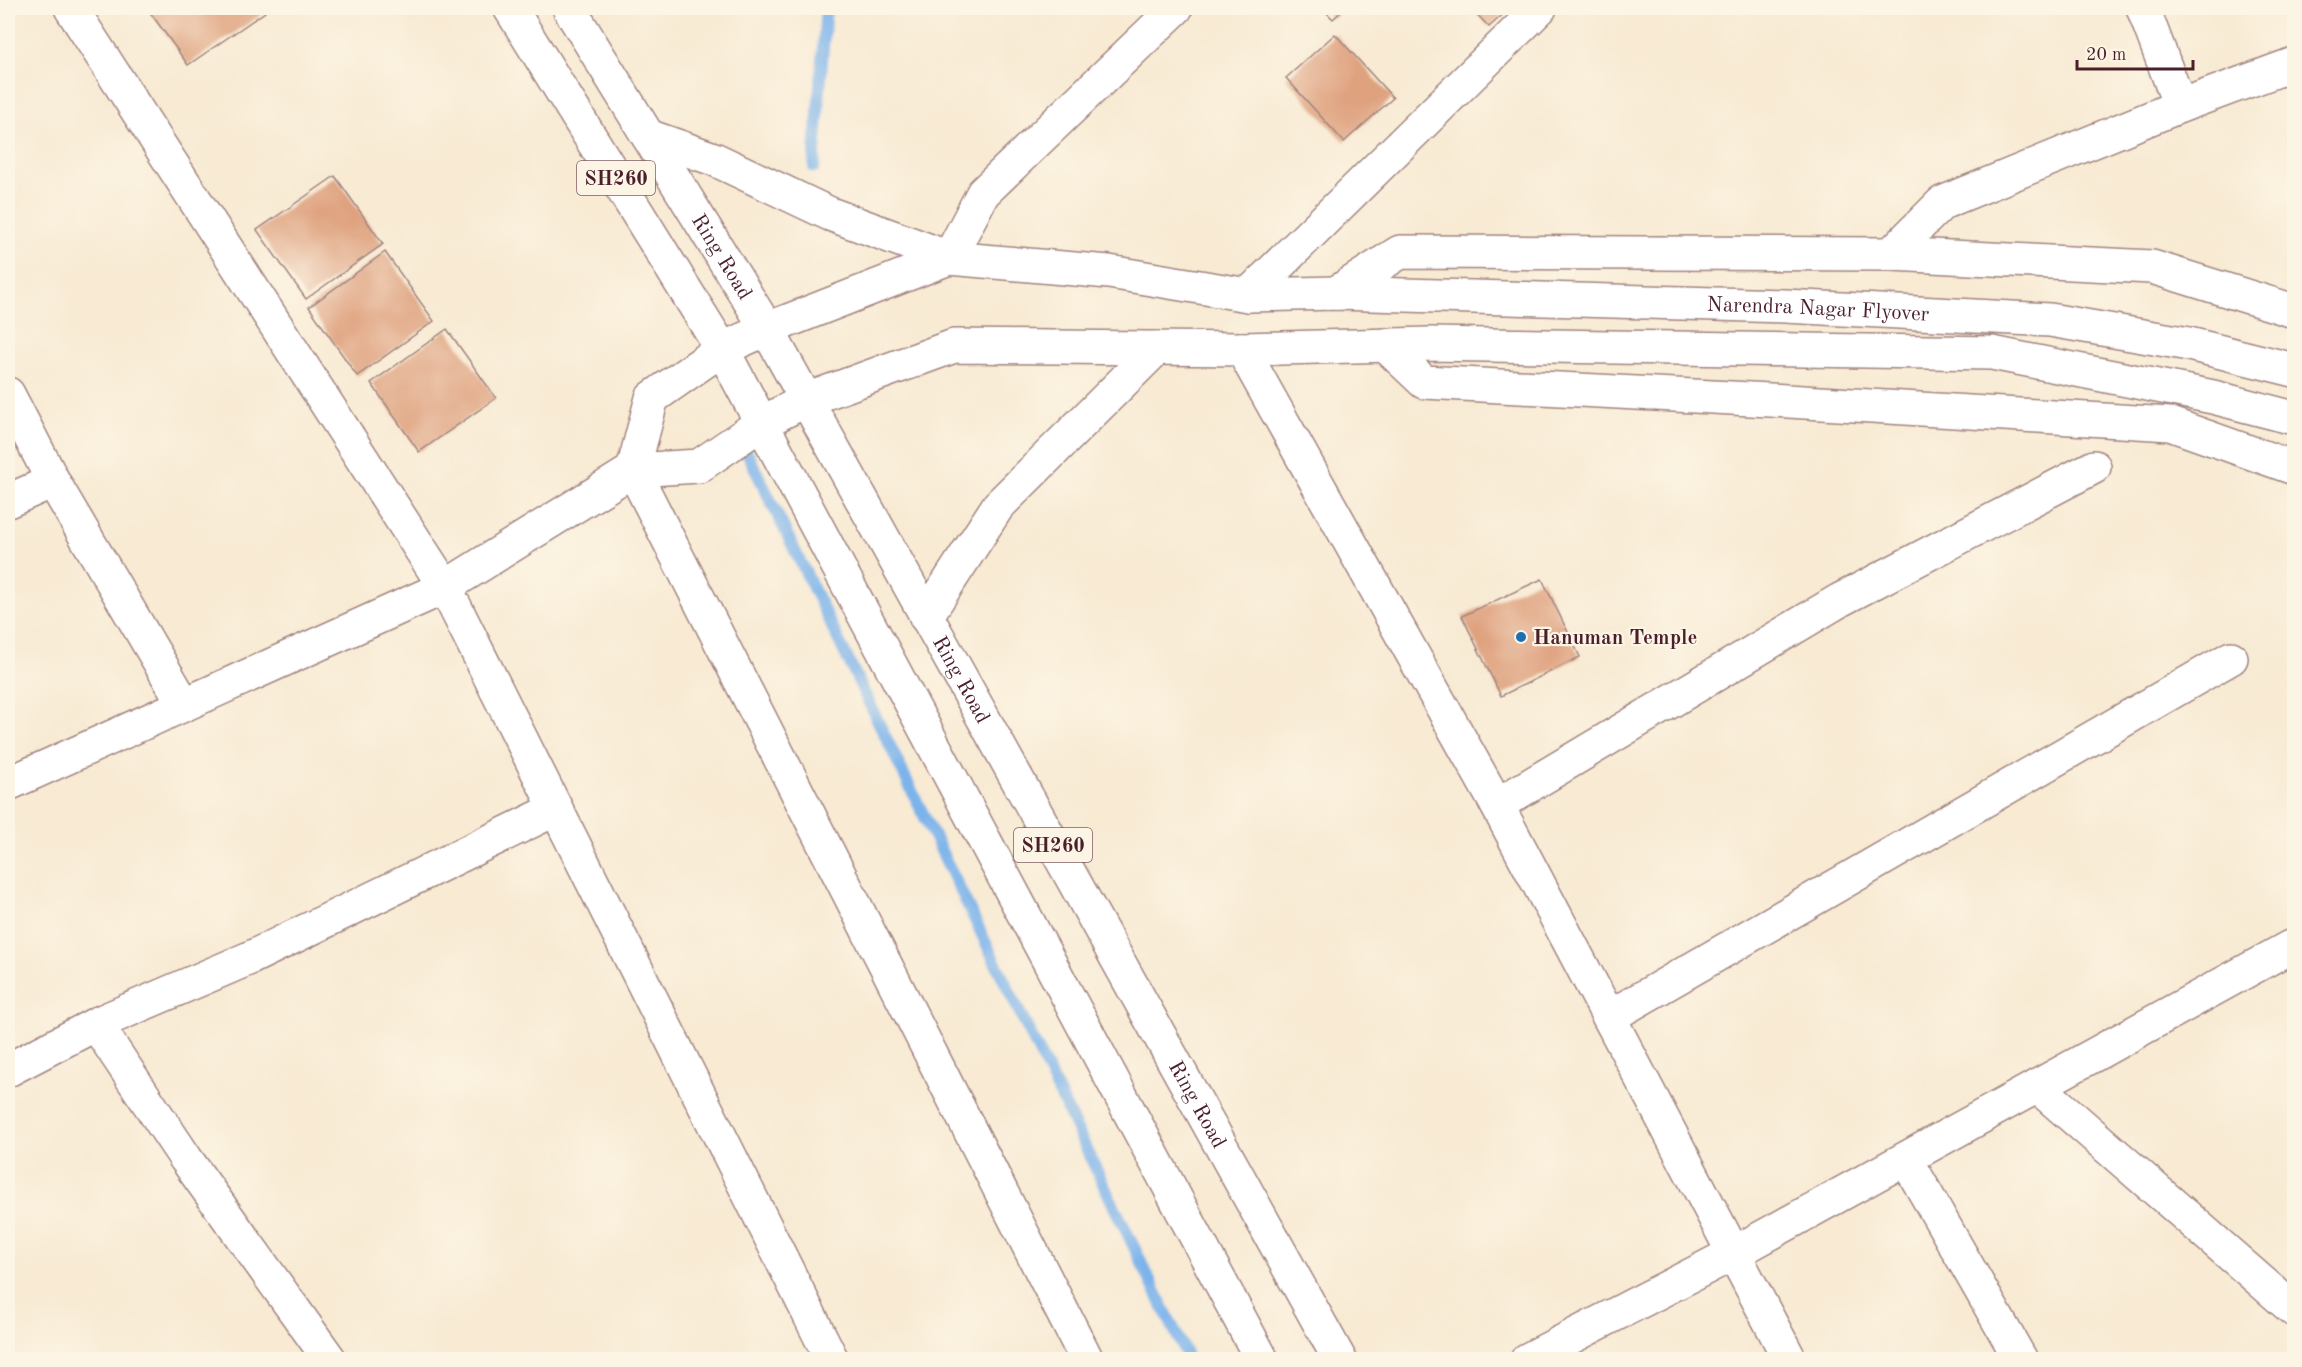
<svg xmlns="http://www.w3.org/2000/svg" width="2302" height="1367" font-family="'Old Standard TT',serif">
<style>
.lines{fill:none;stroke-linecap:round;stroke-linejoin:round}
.stream{stroke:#7cb3eb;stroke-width:12}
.building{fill:#dfa27f}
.minor-casing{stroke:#a1847f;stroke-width:36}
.major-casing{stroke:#a1847f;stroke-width:36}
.highway-casing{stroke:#a1847f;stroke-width:36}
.minor{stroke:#fff;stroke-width:33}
.major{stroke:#fff;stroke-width:33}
.highway{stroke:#fff;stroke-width:33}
.poi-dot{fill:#1f6fb2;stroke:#fcf5e5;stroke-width:2}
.labels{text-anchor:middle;stroke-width:4.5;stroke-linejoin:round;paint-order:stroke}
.shield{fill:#fcf5e5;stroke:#7f5f63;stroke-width:1.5}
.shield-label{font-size:20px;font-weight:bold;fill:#4a1f2b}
.street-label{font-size:21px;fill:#4a1f2b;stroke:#fcf5e5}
.poi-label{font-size:21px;font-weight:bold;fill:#4a1f2b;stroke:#fcf5e5;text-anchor:start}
</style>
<rect width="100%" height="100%" fill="#fcf5e5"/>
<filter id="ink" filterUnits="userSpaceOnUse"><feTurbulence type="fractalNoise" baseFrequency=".0167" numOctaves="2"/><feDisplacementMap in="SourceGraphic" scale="12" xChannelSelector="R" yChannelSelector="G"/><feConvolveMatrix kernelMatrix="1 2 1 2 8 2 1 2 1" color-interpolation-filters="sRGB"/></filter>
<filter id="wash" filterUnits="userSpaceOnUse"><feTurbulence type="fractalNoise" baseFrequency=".008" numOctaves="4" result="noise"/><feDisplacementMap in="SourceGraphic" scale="24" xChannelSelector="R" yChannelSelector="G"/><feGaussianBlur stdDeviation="1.35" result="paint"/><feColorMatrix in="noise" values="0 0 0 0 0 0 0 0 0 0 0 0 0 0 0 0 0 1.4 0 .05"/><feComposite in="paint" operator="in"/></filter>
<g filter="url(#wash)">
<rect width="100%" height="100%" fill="#f8ead3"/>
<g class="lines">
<!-- stream -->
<g class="stream">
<path d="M814,167L826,8"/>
<path d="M743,444L1189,1360"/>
</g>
</g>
<g id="blocks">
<!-- building -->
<g class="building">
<path d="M147,8H262L265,12L188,65Z"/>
<path d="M1322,8H1345L1333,19Z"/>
<path d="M1471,8H1510L1489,27Z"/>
<path d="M1335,34L1393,98L1344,142L1286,78Z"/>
<path d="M335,176L383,244L306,299L257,230Z"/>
<path d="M385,252L434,321L357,376L309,307Z"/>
<path d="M447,329L496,398L419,452L371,383Z"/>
<path d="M1542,579L1580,657L1501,696L1462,616Z"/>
</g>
</g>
</g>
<g filter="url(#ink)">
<use href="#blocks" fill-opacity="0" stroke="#a1847f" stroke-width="1.5"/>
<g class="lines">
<defs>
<g id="minor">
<path d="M71,8L445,587L832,1360"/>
<path d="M2143,8L2180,106"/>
<path d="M1891,254L1942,203L2180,106L2294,64"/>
<path d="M949,258L983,193L1176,8"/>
<path d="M1336,293L1400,252L1891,254L2152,267L2294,311"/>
<path d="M1248,295L1540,8"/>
<path d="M1385,345L1424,382L1770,400L2170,424L2294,468"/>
<path d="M722,349L652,398L633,470L1087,1360"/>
<path d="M1242,349L1497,805L1790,1360"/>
<path d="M8,394L53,481L184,704"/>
<path d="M8,501L53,481"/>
<path d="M8,784L445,587L633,470L699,466L762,423"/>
<path d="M1497,805L1840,600L2094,467"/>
<path d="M1609,1017L2231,658"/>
<path d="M8,1070L96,1024"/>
<path d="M2037,1086L2294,1310"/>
<path d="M1906,1159L2021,1360"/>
<path d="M330,1360L186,1159L96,1024L250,958L556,809"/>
<path d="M1527,1360L1734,1253L2290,947"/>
</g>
<g id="major">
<path id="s1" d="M648,136L714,159L830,214L949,258L1109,272L1248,295L1336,293L1785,306L2050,320L2189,344L2294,370"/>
<path d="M722,349L767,329L949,258"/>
<path d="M762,423L806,400L954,346L1242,349L1429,344L1992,353L2213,397L2294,418"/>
<path d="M926,617L998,506L1157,348"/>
</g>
<g id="highway">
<path d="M510,8L722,349L1262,1360"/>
<path id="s2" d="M569,8L767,329L1340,1360"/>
</g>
</defs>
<!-- minor casing -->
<use href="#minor" class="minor-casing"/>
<!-- major casing -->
<use href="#major" class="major-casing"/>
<!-- highway casing -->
<use href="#highway" class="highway-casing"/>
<!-- minor -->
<use href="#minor" class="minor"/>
<!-- major -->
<use href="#major" class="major"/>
<!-- highway -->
<use href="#highway" class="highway"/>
</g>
</g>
<!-- markers -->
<circle class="poi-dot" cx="1521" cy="637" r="6"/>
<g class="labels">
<!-- shield labels -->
<g class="shield">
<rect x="577" y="161" width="78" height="34" rx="4.5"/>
<rect x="1014" y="828" width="78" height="34" rx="4.5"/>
</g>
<g class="shield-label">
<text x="616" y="185">SH260</text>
<text x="1053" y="852">SH260</text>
</g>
<!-- street labels -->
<g class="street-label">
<text dy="7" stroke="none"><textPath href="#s2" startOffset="292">Ring Road</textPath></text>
<text dy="7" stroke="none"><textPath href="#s1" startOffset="1197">Narendra Nagar Flyover</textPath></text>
<text dy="7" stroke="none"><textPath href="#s2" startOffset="778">Ring Road</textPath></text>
<text dy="7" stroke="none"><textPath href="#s2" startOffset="1264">Ring Road</textPath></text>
</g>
<!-- poi labels -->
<g class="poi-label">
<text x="1533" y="644">Hanuman Temple</text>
</g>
</g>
<!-- margin -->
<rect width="2302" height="1367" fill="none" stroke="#fcf5e5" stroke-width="30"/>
<!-- scale -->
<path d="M2077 60v9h116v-9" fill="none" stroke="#4a1f2b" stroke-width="3"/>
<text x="2086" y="60" font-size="18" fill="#4a1f2b" stroke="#fcf5e5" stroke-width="4.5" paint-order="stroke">20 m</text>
</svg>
